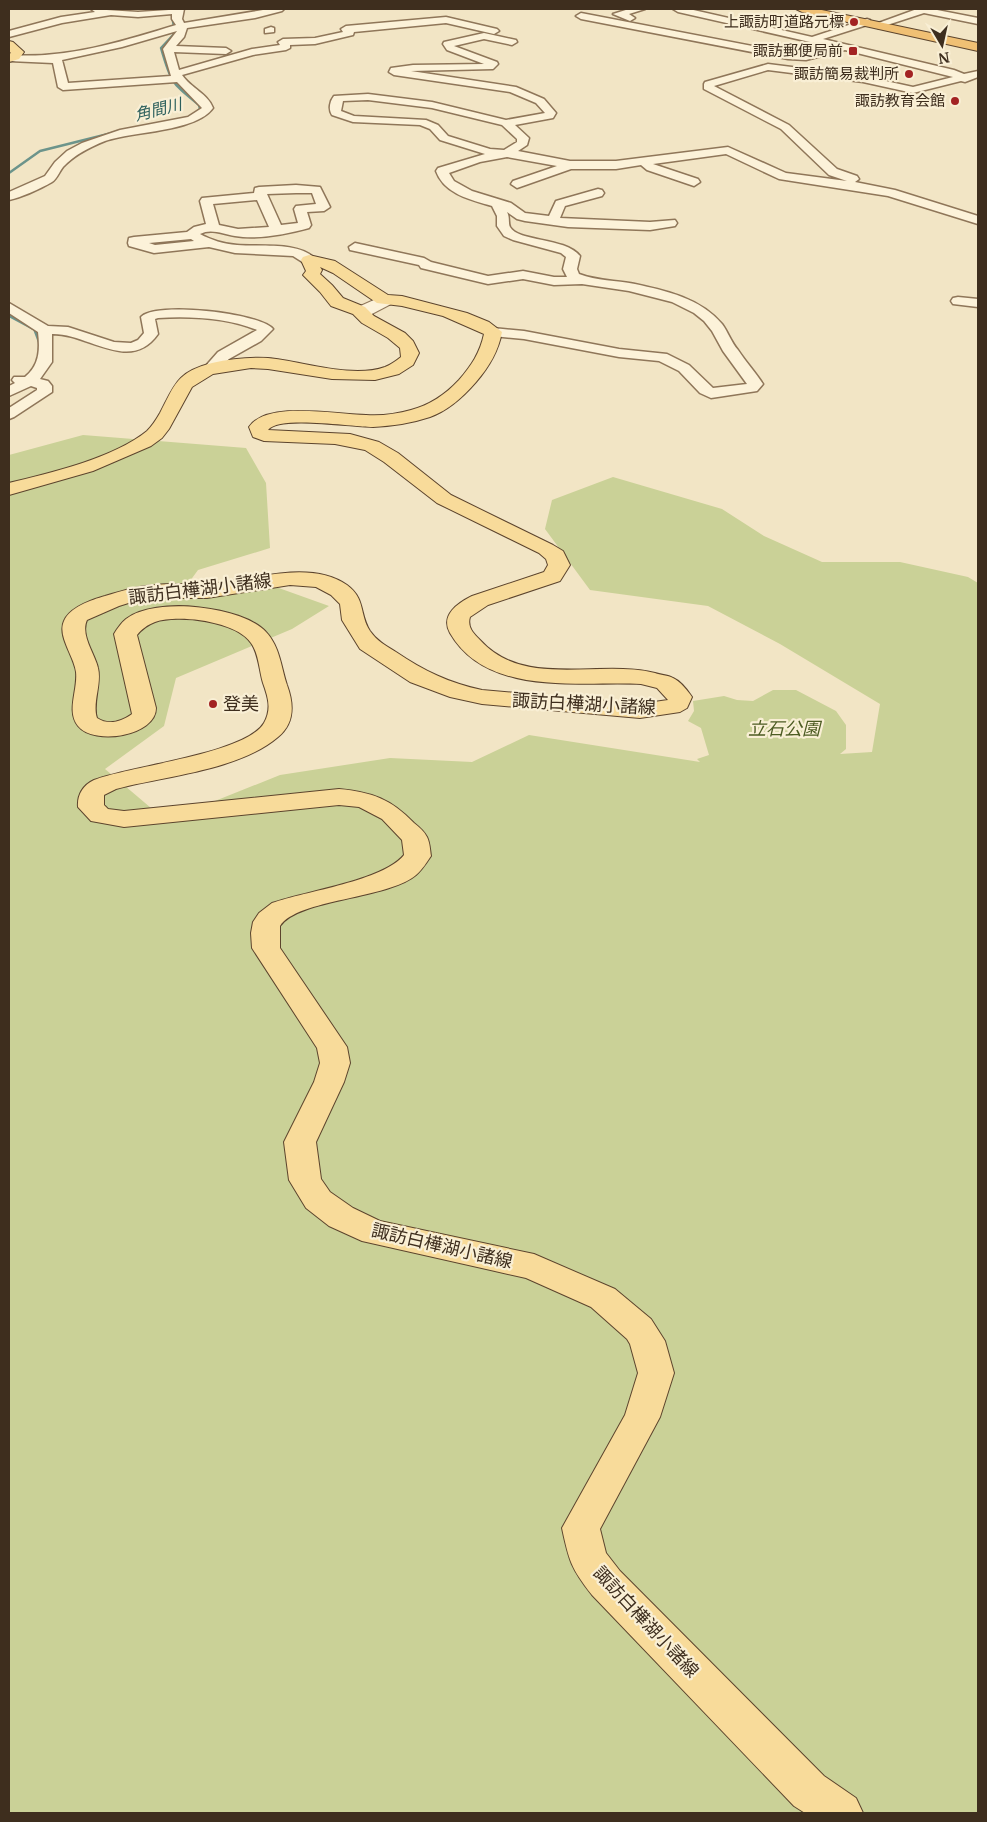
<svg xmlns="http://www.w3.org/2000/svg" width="987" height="1822" font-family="Merriweather,'Noto Sans JP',serif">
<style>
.green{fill:#cad197}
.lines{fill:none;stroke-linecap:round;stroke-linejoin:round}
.stream-far1{stroke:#6c948b;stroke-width:2.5}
.stream{stroke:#6c948b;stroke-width:4}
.minor-casing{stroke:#8f7659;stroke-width:3}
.tertiary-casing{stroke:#8f7659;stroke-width:2}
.primary-casing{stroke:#5c442d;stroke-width:2}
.trunk-casing{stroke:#5c442d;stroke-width:2}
.minor{fill:#fcf2d9;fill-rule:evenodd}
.tertiary{fill:#fcf2d9;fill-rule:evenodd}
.primary{fill:#f8db9a;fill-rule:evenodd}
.trunk{fill:#f0c074;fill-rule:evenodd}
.poi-dot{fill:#a32323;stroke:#f9efd5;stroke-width:2}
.labels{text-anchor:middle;stroke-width:4.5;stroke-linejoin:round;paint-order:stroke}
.far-poi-label{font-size:15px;fill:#3e2e1e;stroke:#f9efd5;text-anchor:end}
.far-water-label{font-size:16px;font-style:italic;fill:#2c5f5c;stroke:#f9efd5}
.street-label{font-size:18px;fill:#3e2e1e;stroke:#f9efd5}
.poi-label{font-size:18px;fill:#3e2e1e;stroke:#f9efd5;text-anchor:start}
.park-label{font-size:18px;font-style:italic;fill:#4d5c23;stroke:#f9efd5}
</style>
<rect width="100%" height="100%" fill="#f2e5c5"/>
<!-- green -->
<path class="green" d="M83,435L246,448L266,483L270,548L198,570L179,596L276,587L329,606L292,629L176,678L164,726L105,769L151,808L205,805L280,775L390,758L472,762L529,735L700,762L697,759L709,755L701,728L688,721L694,711L693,701L724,696L737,700L753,701L773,690H796L836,711L846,725V749L840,754L872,752L880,704L780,644L708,606L590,590L545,529L552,500L613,477L722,509L764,536L822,562H900L968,577L978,583V1813H9V455Z"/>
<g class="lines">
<!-- stream-far1 -->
<g class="stream-far1">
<path d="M171,9L175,33L161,48C171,83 171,82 199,105L200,109L194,115"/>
<path d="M9,173L40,151L112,133"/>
</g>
<!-- stream -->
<path class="stream" d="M9,315L35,329L41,345"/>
<defs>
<g id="minor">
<path d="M91,9L138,12L184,9L182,19L184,23L269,9H284L282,11L255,18L187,28L184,37L176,46L226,48L231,51L226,54L174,52L179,70L252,49L280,45L278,42L283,39L315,38L343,32L341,29L346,26L446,17L497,29L499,31L494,34L446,23L354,32L353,35L315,44L290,45V48L286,50L253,55L182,75C191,88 208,94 213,108C196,132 134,131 105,141C90,147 74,155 63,167C59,172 57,179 52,182C40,189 22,197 9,200V192L45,176L55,162L67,151L82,143L120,130L188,117L202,108L177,82L63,90L58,87L53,63L9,61V55C66,59 121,42 176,25L172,19V14L138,17L111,15L62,23L9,37V31L61,17L95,12ZM177,31L163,49L171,76L68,83L62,60L122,47Z"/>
<path d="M629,9H645L629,14L635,18L630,21L613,14Z"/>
<path d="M673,9H689L812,37L867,19L870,20V24L823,39L954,70L964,74L978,71V77L965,82L961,81L913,93L863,82L768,70L714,86L789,125L837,169L857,176L859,179L855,182L895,190L978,216V224L888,196L779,179L726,154L653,164L698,179L700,182L694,186L647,170L641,165L616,169H571L517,188L511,184L513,181L557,166L507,157L480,162L449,173L454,181L472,191L511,203L525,213L549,216L556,201L598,189L602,190L604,193L602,196L565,206L560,218L650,222L675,220L677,223L675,226L650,230L568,227L525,221L517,219L507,212C510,217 508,223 510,227C518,242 565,237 580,256L577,269L579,274C597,281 616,280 635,284C667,291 700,298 722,324C728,332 731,342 738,350C746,362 755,372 763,384L757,391L711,398L700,393L679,371L659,361L619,357L524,339L493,336L488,335L486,332L488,329L493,328L524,331L619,349L667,354L689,365L713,388L747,384L723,351L712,331L704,321L694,313L672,302L629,291L582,284L554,285L523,279L488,284L421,268L419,265L350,250L349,247L355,243L424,258L431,262L488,276L523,271L554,277H567L563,269L566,257L561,253L513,240L504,236L497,226V216L492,206C471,200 444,194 436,171L438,168L485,154L440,140L430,129L420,125L353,122L332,115C328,109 330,101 334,96L368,94L432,102L506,120L545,113L536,103L510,92L394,75L389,72L391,68L413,65L484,64L447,50L443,44L444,42L484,33L516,40L517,42L512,45L484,39L454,46L497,62L498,64L493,69L411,71L516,87L544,99L556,113L553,118L515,125L529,138L527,145L518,151L570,161H616L728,147L786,173L847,181L829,175L781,129L704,89V84L705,82L768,64L863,76L913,87L953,77L845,50L806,60L788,59L581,19L576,16L581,13L788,53L806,54L832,47L678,12ZM368,100L432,108L502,125L517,139V142L504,150L490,149L448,136L438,125L426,120L354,116L341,111L343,101Z"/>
<path d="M917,9H932L978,18V24L924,13L878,28L873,25Z"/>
<path d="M271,27L274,28V32L265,33V29Z"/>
<path d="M296,185L320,187L330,207L324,211L307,212L311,225L309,228C287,234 258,240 235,236C223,234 211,228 200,234C211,240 224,244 237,245C259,247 301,241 316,260L314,263H304L293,256L235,253L209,247L154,253L129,246L128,243L129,238L134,237L187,232L194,227L206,224L200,201L202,198L254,193L255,188L259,187ZM296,193H312L316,204L296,206L294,209L298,223L281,225L267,194ZM257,200L269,227L238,229L219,225L213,204ZM191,239L194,241L155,245L149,243Z"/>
<path d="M958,297L978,299V307L953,304L951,301L953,298Z"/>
<path d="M9,303L48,326L68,327L114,342L131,343L138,340L144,333L141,317C154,301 261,313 273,329L261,341L229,359L215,372H205L203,369L218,352L257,330C228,318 190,316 158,318L155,319L158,334C130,374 88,333 52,334V362L40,379L48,381L52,386V392L14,417L9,419V408L37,390V388L31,386L9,396V386L15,383L12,380L14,377H25C40,365 40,349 38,332L9,313Z"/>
</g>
<path id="tertiary" d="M385,295L391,296L393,300L391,304L368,316H356L354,312L356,308Z"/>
<g id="primary">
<path d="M9,41L13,42L24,52L19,59L9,62V54L11,53L9,51Z"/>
<path d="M309,255L335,261L388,295L402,296L467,313L489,322L502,332C498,352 489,367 476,382C463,397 449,410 430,417C412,423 392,426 373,427C353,427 279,415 268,430L350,434L379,442L398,453L451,495L553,545L563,551L570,565L560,581L488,605L470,617C467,627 473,633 480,640C524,689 598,659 655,673C660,675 668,675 673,678C680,681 688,691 692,697L687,708L680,712L640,718L482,704L450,697L410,682L360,649L342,620L340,604L331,595L316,587L290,585L207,598H158L138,600L119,606L87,620C80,635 95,654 98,668C102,684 92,703 97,718C109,726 122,721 132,714L114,634C117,629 121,623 126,619C154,596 243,606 266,632C280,647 281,667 287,685C294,704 295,723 278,737C240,770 165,776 116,789L104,795V805L108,809L124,811L339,789C372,792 391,799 414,823C419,827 424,831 427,837C430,843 430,850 431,856C427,862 422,870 416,875C388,899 297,899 280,926V948L347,1047L350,1063L344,1082L316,1142L321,1179L330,1192L353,1208L380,1221L534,1254L615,1289L651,1319L665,1341L674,1373L660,1417L600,1529L606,1553L620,1571L824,1776L856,1798L863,1813H805L794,1806L592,1595C571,1568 569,1561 562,1528L625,1415L638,1373L630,1344L627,1339L591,1307L526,1278L362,1241L329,1226L306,1208L289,1180L284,1142L314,1082L320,1063L317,1048L252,948L251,933L253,922L259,913L272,903C306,891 383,881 404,855L402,840L382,819L359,807L339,805L124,827L91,821L78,807C77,795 83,785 94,780C129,766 246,754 264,723C272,709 268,697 263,683C259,670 259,654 251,643C236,621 178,614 155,622C147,625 142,629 137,635L156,708C156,736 94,746 78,726C66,711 78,690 76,672C74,656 57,636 64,621C70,607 91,600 105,596C121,591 139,586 156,585C173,583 189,585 206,584C248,582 308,558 347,585C366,599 359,614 370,631C377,641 386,646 396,652C424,671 449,683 482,690L640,704L668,700L657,688L641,684C579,681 487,697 450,633C440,615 458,603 472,596L544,572L548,565L546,559L539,553L437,503L384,462L365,450L335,444L264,441L253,437L249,427C267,400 337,415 366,415C381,416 397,414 411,410C430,405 446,394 459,380C471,366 480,353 484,334L443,316L402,306L377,303L333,273L320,267L322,270L320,274L332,285L343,298L365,307L374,316L405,333L413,341L419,353L413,365L399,374L375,380L332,379L268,369L251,368L213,374L192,387L169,429L162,438L151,446L93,471L9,495V483C50,473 114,458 147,431C152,426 156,420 160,413C175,384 177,372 212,363C230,359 249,357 268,358C303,361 351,379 385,367C390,365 396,361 401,357L400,348L388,338L362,323L353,314L331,306L320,292L303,275L306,271L301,260L303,257Z"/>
</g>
<path id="trunk" d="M796,9H817L978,43V51L802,12Z"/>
</defs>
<!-- minor casing -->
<use href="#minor" class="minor-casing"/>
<!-- tertiary casing -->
<use href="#tertiary" class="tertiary-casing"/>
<!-- primary casing -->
<use href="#primary" class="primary-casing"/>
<!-- trunk casing -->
<use href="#trunk" class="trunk-casing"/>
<!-- minor -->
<use href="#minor" class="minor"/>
<!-- tertiary -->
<use href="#tertiary" class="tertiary"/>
<!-- primary -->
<use href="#primary" class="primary"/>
<!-- trunk -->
<use href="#trunk" class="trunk"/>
</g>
<!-- markers -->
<g class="poi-dot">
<circle cx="854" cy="22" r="5"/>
<rect x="848" y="46" width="10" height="10" rx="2.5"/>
<circle cx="909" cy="74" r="5"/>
<circle cx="955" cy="101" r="5"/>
<circle cx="213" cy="704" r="5"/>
</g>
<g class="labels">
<!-- far-poi labels -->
<g class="far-poi-label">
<text x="844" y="27">上諏訪町道路元標</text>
<text x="843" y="56">諏訪郵便局前</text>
<text x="899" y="79">諏訪簡易裁判所</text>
<text x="945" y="106">諏訪教育会館</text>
</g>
<!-- far-water labels -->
<g class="far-water-label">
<text transform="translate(158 109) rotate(-14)" y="6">角間川</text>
</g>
<!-- street labels -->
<g class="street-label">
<text transform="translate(200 589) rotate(-7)" y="6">諏訪白樺湖小諸線</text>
<text transform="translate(584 704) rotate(3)" y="6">諏訪白樺湖小諸線</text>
<text transform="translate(442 1246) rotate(13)" y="6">諏訪白樺湖小諸線</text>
<text transform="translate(646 1622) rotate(47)" y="6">諏訪白樺湖小諸線</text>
</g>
<!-- poi labels -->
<g class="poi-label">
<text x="223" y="710">登美</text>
</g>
<!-- park labels -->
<g class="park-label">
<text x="784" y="735">立石公園</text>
</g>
</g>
<!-- border -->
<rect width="987" height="1822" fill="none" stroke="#3e2e1e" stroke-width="20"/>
<!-- north arrow -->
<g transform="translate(942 45) rotate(171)" stroke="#f9efd5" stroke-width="4" paint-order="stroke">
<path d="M0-4L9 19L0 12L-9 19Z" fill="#3e2e1e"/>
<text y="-8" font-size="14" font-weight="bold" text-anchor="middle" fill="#3e2e1e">N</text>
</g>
</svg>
